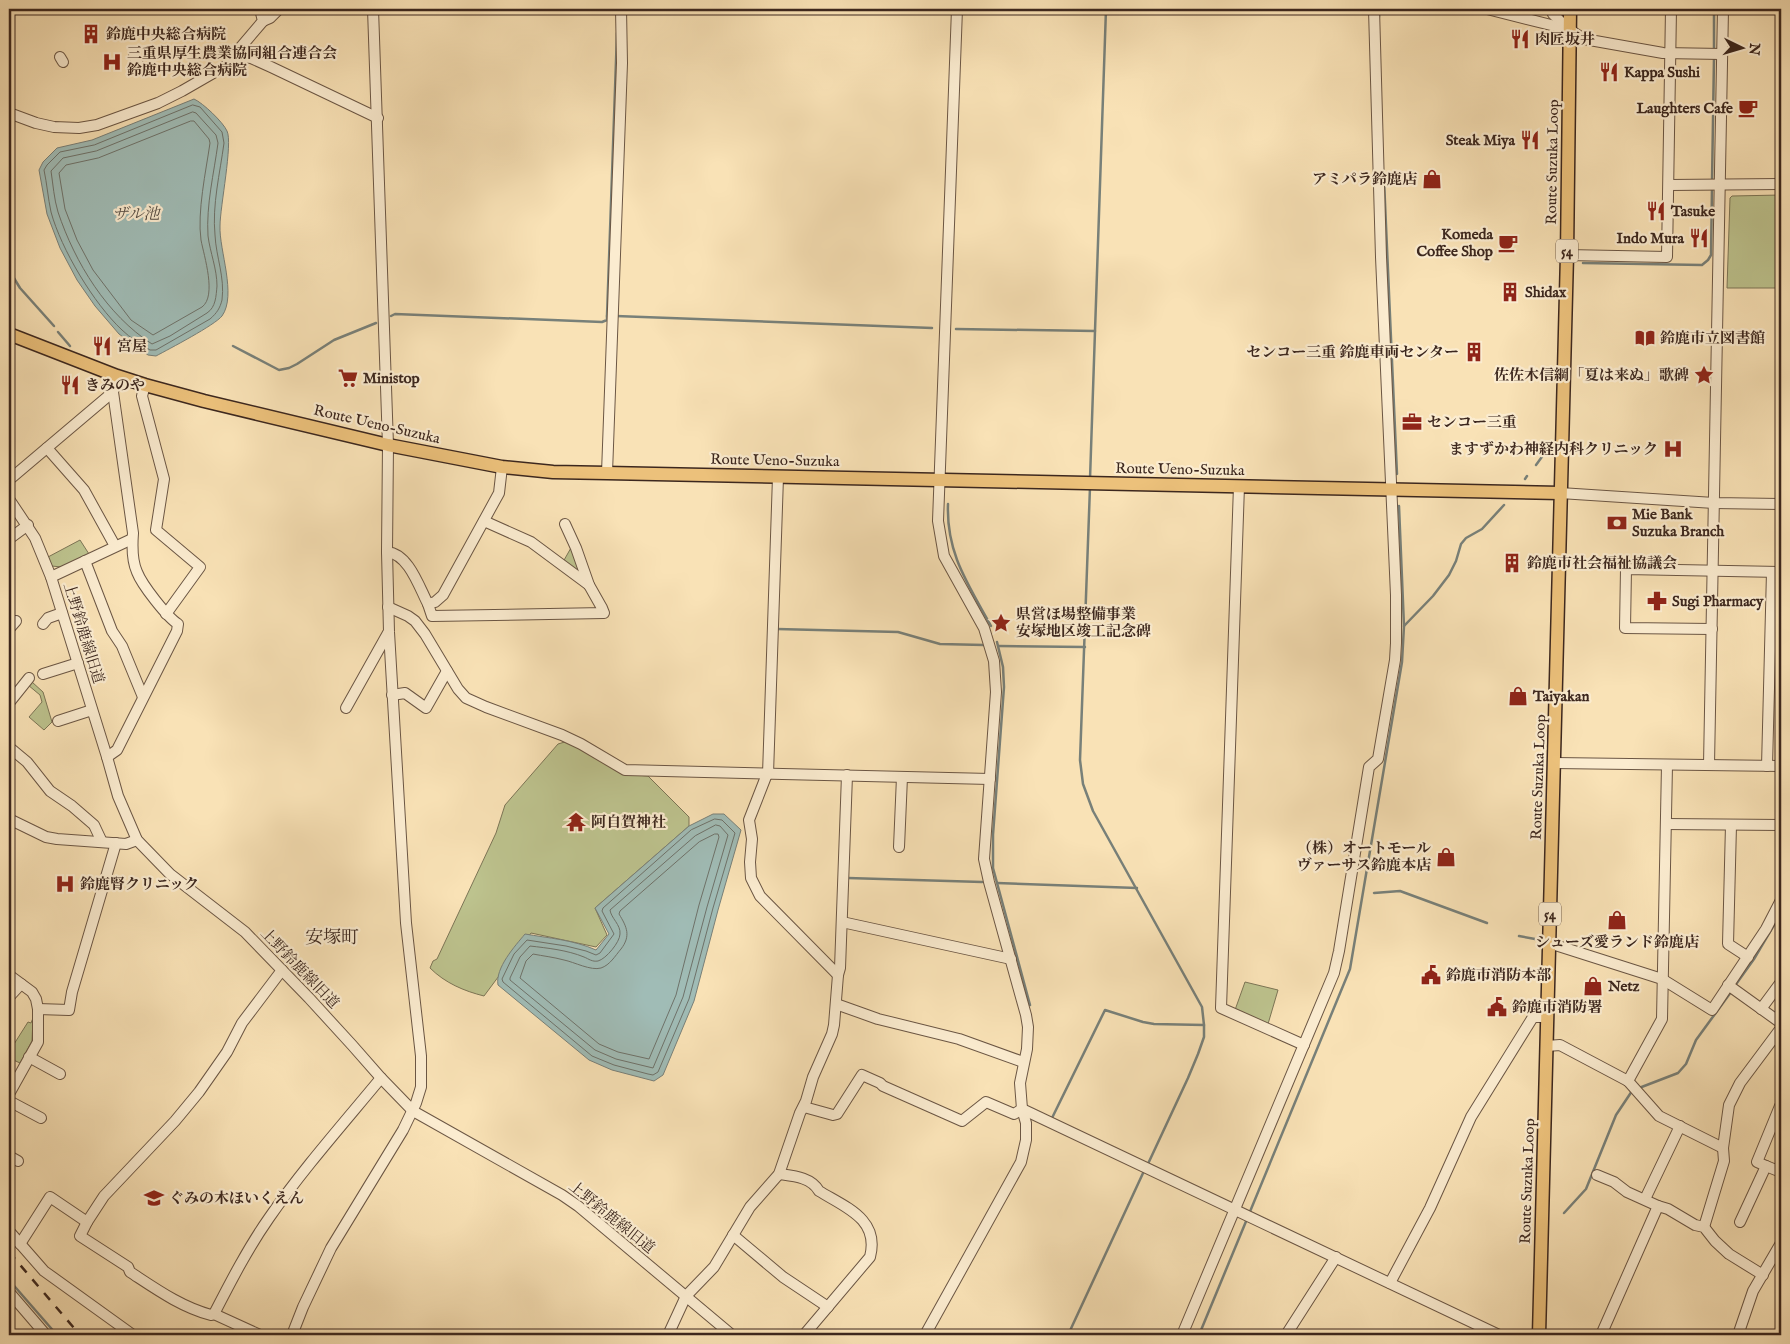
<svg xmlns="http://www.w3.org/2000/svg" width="1790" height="1344" font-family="'IM FELL English','Noto Serif JP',serif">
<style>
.green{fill:#bdc38e;stroke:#7c7556}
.water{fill:#a0bcb6;stroke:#788079}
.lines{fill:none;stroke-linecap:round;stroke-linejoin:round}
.shore{stroke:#6e726a;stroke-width:1}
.stream{stroke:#788079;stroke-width:2.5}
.minor-casing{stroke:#6b5644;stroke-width:12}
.major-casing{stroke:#3c271e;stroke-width:15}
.minor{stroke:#fbecd0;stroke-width:10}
.major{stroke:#ecc17b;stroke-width:12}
.rail{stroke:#3c271e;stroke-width:2.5;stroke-dasharray:9 9;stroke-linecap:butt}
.labels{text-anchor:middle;stroke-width:4.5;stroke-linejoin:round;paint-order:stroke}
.shield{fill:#fbecd0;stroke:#756253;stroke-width:1}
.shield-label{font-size:14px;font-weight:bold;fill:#3c271e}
.poi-label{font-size:15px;font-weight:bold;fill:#3c271e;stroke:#fbecd0;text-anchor:start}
.street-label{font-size:15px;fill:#3c271e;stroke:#fbecd0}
.water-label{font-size:16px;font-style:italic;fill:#554c44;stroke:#fbecd0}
.quarter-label{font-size:18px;fill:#3c271e;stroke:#fbecd0}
</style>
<rect width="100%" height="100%" fill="#f9e2b6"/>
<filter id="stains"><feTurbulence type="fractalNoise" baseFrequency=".004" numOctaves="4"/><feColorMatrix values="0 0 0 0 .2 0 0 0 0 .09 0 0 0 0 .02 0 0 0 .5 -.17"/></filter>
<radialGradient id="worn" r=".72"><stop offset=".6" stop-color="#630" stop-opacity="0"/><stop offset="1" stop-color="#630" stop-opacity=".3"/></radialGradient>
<!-- green -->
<g class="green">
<path d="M1781,195V288H1727L1730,198L1732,196Z"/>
<path d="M80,540L89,554L62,567L51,566L48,557Z"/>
<path d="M572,546L582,569L579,573L563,562Z"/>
<path d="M32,682L43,692L52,722L44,730L29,717L42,702L40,695L28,685Z"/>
<path d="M568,741L625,774L648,776L689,817V826L595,908L607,935L596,947L531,933L484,996C464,991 445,983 430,968L433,961L437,959L496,833L505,805L558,744Z"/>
<path d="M1245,982L1278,990L1268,1024L1235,1010Z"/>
<path d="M33,1018L32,1041L20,1063L9,1058V1052L28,1022L31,1023Z"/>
</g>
<!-- water -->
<g class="water">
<path d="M194,99C203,103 223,122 227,131C233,143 220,207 220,226C219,250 237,295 222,316C215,325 169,349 156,356L148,355L119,334L95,306L77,280L60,248L47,214L39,170L43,162L57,148L92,140Z"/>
<path d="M713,814H724L741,830L718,910L694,1001L663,1075L654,1081L612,1070L589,1060L498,985C495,968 515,946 525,934C548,938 574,940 596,950L609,934L595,908L689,826Z"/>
</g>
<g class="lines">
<!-- shore -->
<g class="shore">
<path d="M193,105L200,107L222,132L224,143C220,173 212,205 215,235C216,257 225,277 222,300C220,308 217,313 210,319L156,350H150C141,344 130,338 122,330C94,304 61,249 51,212C48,198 47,184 44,170L47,165L60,152L94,145Z"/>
<path d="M193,112L196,113L216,135L218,143C214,173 206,205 208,236C210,252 217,269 217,286C216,296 216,307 207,313L170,336L152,344C107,315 75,263 58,212C54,199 53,184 51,171L63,158L96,151Z"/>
<path d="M191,121H194L209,139L210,143C206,171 197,212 201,240C204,256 217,296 202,307L153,335L131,320L93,270L77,240L65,209L59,173L66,165L98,158Z"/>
<path d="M715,819L722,820L735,833L713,908L689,999L658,1072L653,1075L648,1074L614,1065L592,1056L503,982L502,979L514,954L527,940L566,946L586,951L596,955L600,953L614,934L602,911L603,908L691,830Z"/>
<path d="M716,825L720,826L728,835L707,907L683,997L653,1068L616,1059L595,1050L510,980V978L520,957L530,946C547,948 567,950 584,957C589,959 592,962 598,961C606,959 620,942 620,934C621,925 611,918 610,910L695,836Z"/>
<path d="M715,834H718L719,837L699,905L676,995L649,1059L618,1052L599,1044L520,978L526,961L533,954C543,956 553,957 564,960C574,962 591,971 601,968C610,965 615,956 621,949C631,936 627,927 619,914L620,911L699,842Z"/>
</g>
<!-- stream -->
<g class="stream">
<path d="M1379,17V9"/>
<path d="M1714,52V9"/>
<path d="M1384,180L1397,474"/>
<path d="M1712,182L1714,58"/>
<path d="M1583,263L1702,265L1708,260L1711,255L1712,188"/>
<path d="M9,270L20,288L54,326"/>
<path d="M391,316L395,314L602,322L607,320V316"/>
<path d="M607,316L617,33"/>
<path d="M616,316L932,328"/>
<path d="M956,329L1095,331L1090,479"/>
<path d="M1095,331L1106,9"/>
<path d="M58,332L70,346"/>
<path d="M233,346L279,370L289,368L297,364L334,340L376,323"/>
<path d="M1536,465L1544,454"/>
<path d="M1525,479L1527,476"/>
<path d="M1090,487L1080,760L1083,784L1093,811L1202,1007L1204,1025V1037L1198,1054L1188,1078L1147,1166"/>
<path d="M948,504C946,553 968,584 991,626"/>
<path d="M1404,626L1433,596L1449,575L1456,561L1461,544L1466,538L1482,529L1504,505"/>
<path d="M777,629L898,632L940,644L984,645"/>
<path d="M997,642L1003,667L1004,687L993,835V868L1030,1005"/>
<path d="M999,646L1085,647"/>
<path d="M848,878L982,882"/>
<path d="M997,883L1137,888"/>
<path d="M1374,893L1400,891L1487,923"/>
<path d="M1519,936L1535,939"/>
<path d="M1734,987L1754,959L1781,913"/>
<path d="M1639,1088L1678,1073L1686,1064L1696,1040L1731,992"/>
<path d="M1052,1118L1105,1010L1143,1022L1154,1024L1204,1025"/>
<path d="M1564,1213L1586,1189L1616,1115L1632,1091"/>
<path d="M1249,1214L1350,969L1402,662L1404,626L1399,506"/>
<path d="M9,1280L57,1335"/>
<path d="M1068,1335L1144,1171"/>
<path d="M1199,1335L1247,1219"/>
</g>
<defs>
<g id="minor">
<path d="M1487,9L1555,26L1570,30L1584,39L1663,53L1722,54"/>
<path d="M1551,9L1553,14L1567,28"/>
<path d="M263,21L270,18L279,9"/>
<path d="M134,56L138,64"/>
<path d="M60,57L63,62"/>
<path d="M229,61L263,21L260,9"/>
<path d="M9,113L36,123L54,127L79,128L97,125L158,103L182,91L241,57L251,58L271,67L378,118"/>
<path d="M1669,185L1781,184"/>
<path d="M1567,255L1667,257L1671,9"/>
<path d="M145,385L142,396L164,479L156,530L200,567L166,614"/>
<path d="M47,448L84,490L115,546"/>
<path d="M502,467L499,493L443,595L435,602L428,604L432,616L604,613L602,608L589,585L576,548L565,524"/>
<path d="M607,473L622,63L621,9"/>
<path d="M9,480L113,392"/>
<path d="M1239,486L1221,1008L1304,1045"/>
<path d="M1560,493L1714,503L1781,504"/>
<path d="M9,499L35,538L51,577L107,757L118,796L137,840L170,874L245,932L309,998L352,1045L381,1078L413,1111L562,1195L578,1206L732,1335"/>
<path d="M484,521L531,542L589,585"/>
<path d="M9,539L28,525"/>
<path d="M387,552C409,554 419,587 428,604"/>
<path d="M85,561L112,631L122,646L143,697"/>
<path d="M51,577L132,539"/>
<path d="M388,607L408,616L415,621L425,634L458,689L466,698L486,707L562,735L581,744L625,770L990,779"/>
<path d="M43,624L48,618L62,613"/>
<path d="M9,629L16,621"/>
<path d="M1712,629L1625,628L1626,569L1781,572"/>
<path d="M43,674L78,663"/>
<path d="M392,695L405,693L426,708L447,671"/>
<path d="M9,703L29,678"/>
<path d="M346,708L388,633"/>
<path d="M58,721L92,710"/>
<path d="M9,747L27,762L50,791L72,806L94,825L102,842"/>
<path d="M107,757L117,750L177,631L178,624C167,617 142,585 137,572C132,561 132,546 133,533L113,392L117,376"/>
<path d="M1555,763L1781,766"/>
<path d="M1709,765L1723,9"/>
<path d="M1767,766L1772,572"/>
<path d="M767,774L749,820L752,839L750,862L751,878L760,896L838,975"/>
<path d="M768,774L778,477"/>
<path d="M9,819L46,837L57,839L126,844L137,840"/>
<path d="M1666,824L1781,825"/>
<path d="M1731,825L1728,944L1748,957"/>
<path d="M899,847L902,777"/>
<path d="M842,922L1011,959"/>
<path d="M1549,943L1662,979L1712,1010L1766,929L1781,900"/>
<path d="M9,975L32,992L36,999L38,1009V1042L9,1094"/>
<path d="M1728,985L1781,1023"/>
<path d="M9,997L21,984"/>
<path d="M836,1004L878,1019L959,1039L1023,1062"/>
<path d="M38,1009L69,1010L72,992L116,843"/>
<path d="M1761,1009L1781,982"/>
<path d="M1547,1046L1560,1045L1628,1081L1659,1116L1723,1148"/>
<path d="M29,1057L60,1074"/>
<path d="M1628,1081L1662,1019L1667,765"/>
<path d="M9,1101L41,1118"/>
<path d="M804,1107L833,1115L837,1114L862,1075L880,1083L883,1086L962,1121L986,1102L1014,1114L1022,1109"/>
<path d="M1022,1109L1499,1335"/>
<path d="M9,1156L18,1161"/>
<path d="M1766,1166L1757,1162L1780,1106"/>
<path d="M779,1174C793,1176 811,1177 819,1191C845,1207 880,1219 870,1257L804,1335"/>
<path d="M1597,1175L1614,1182L1627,1192L1658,1206"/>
<path d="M1646,1197L1680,1126"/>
<path d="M87,1222L80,1236L128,1267L130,1272C156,1289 181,1307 211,1315L214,1314"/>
<path d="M1740,1222L1766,1166L1781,1172"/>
<path d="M1704,1227L1724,1161L1723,1148L1729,1105L1740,1083L1781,1028"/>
<path d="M9,1231L44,1271L133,1335"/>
<path d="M733,1235L783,1277L828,1307"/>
<path d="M20,1244L50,1197L87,1222L104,1196L175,1121L199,1092L227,1052L242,1023L282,970"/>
<path d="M1390,1283L1430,1208L1471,1117L1533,1017H1547"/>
<path d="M9,1292L46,1335"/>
<path d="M260,1335L214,1314C231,1281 248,1248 269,1218C303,1169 343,1124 381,1078"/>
<path d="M292,1335L303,1307L331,1248L403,1130L416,1103L421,1087V1056L406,923L389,632L387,552L388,445L373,9"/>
<path d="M668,1335L686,1296L714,1267L750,1207L779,1174L800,1113L806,1101L813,1077L832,1034L834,1025L838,975L840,968L847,775"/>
<path d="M925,1335L1021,1162L1026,1140V1123L1022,1109L1020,1083L1027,1049L1028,1027L1026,1015L989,882L984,859L996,692L994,661L984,628L944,556L938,521L957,9"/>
<path d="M1182,1335L1334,973L1339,951L1369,767L1378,759L1395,660L1396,643V595L1381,257L1374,9"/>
<path d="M1286,1335L1336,1257"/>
<path d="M1601,1335L1658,1206L1668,1209L1695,1225L1704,1227L1715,1241L1729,1254L1763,1275"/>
<path d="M1738,1335L1753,1291L1781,1243"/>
</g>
<g id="major">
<path d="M9,334L117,376L145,385L204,401L388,445L502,467L553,472L607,473L1560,493"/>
<path d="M1539,1335L1567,255L1570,9"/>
</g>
</defs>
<!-- minor casing -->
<use href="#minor" class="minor-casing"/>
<!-- major casing -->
<use href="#major" class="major-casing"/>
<!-- minor -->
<use href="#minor" class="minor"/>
<!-- major -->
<use href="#major" class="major"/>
<!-- rail -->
<path class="rail" d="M9,1252L80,1335"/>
</g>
<!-- icons -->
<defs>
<symbol id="building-bare" viewBox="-9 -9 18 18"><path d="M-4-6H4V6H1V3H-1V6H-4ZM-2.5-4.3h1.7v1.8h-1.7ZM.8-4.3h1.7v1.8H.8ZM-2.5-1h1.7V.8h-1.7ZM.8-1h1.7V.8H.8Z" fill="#8f2418" stroke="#fbecd0" stroke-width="2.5" paint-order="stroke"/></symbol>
<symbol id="restaurant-bare" viewBox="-9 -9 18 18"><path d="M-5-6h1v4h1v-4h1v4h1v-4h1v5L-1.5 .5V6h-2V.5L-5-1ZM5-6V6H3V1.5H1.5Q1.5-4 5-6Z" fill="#8f2418" stroke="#fbecd0" stroke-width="2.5" paint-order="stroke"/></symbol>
<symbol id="hospital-bare" viewBox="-9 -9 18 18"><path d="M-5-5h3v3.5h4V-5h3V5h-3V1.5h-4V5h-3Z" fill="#8f2418" stroke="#fbecd0" stroke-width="2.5" paint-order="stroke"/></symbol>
<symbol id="cafe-bare" viewBox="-9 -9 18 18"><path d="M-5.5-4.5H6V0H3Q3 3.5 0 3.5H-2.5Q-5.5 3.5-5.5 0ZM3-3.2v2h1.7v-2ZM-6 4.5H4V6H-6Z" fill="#8f2418" stroke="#fbecd0" stroke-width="2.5" paint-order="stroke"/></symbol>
<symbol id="shop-bare" viewBox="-9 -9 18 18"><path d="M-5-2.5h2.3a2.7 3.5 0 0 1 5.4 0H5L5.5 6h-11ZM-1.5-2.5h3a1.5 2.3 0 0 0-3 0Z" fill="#8f2418" stroke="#fbecd0" stroke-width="2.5" paint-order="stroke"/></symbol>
<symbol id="library-bare" viewBox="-9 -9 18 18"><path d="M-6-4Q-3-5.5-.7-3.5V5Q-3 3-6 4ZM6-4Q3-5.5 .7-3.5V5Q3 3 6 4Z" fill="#8f2418" stroke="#fbecd0" stroke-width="2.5" paint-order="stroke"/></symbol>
<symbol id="sight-bare" viewBox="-9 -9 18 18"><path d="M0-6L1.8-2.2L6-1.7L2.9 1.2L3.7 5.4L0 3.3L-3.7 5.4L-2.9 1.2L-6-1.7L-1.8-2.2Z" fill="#8f2418" stroke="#fbecd0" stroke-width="2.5" paint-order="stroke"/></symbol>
<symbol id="supermarket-bare" viewBox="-9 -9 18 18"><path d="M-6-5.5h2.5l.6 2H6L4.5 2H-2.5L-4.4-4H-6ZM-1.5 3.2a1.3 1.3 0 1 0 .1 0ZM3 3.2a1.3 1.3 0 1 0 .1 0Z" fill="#8f2418" stroke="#fbecd0" stroke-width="2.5" paint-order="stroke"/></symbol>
<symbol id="office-bare" viewBox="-9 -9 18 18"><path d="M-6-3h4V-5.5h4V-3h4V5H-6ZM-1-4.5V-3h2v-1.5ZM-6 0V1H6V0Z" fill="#8f2418" stroke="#fbecd0" stroke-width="2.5" paint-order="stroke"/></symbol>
<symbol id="bank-bare" viewBox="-9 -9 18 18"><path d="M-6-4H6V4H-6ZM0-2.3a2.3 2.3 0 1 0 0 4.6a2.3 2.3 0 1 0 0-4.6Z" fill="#8f2418" stroke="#fbecd0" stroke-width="2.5" paint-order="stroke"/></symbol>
<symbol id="pharmacy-bare" viewBox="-9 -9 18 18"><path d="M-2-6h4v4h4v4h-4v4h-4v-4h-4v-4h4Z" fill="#8f2418" stroke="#fbecd0" stroke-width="2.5" paint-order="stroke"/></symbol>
<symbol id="temple-bare" viewBox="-9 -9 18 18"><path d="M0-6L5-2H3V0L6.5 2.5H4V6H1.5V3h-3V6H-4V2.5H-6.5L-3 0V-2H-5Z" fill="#8f2418" stroke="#fbecd0" stroke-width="2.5" paint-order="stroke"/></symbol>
<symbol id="civic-bare" viewBox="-9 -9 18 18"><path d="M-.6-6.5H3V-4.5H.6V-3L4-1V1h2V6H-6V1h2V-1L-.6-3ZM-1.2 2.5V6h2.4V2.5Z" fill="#8f2418" stroke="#fbecd0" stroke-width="2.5" paint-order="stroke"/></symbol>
<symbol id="school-bare" viewBox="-9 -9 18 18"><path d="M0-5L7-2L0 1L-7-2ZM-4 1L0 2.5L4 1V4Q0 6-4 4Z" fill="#8f2418" stroke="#fbecd0" stroke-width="2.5" paint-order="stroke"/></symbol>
</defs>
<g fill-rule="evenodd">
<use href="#building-bare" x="77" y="20" width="28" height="28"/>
<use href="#restaurant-bare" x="1506" y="25" width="28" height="28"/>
<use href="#hospital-bare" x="98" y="48" width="28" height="28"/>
<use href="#restaurant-bare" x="1595" y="58" width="28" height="28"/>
<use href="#cafe-bare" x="1734" y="94" width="28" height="28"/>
<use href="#restaurant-bare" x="1516" y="126" width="28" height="28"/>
<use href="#shop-bare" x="1418" y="165" width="28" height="28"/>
<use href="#restaurant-bare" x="1642" y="197" width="28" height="28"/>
<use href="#restaurant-bare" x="1685" y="224" width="28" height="28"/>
<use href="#cafe-bare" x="1494" y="229" width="28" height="28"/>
<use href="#building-bare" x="1496" y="278" width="28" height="28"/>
<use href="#library-bare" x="1631" y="324" width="28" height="28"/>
<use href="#restaurant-bare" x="88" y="332" width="28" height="28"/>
<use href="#building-bare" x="1460" y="338" width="28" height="28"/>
<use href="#sight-bare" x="1690" y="361" width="28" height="28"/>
<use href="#supermarket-bare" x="334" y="364" width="28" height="28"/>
<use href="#restaurant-bare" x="56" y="371" width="28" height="28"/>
<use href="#office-bare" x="1398" y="408" width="28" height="28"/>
<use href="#hospital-bare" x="1659" y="435" width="28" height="28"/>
<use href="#bank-bare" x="1603" y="509" width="28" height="28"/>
<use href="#building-bare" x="1498" y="549" width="28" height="28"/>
<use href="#pharmacy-bare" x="1643" y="587" width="28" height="28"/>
<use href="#sight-bare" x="987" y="609" width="28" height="28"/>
<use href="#shop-bare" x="1504" y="682" width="28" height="28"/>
<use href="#temple-bare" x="562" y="808" width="28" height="28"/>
<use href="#shop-bare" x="1432" y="843" width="28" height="28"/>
<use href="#hospital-bare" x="51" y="870" width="28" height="28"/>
<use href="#shop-bare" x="1603" y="906" width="28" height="28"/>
<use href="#civic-bare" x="1417" y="961" width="28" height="28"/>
<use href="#shop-bare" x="1579" y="972" width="28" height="28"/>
<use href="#civic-bare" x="1483" y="993" width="28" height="28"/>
<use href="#school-bare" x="140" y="1184" width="28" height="28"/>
</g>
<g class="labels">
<!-- shield labels -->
<g class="shield">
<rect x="1556" y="239.5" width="22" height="23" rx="4"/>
<rect x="1539" y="902.5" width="22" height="23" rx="4"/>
</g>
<g class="shield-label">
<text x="1567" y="256">54</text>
<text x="1550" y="919">54</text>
</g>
<!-- poi labels -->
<g class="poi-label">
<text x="106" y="39">鈴鹿中央総合病院</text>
<text x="1535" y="44">肉匠坂井</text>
<text x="127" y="58">三重県厚生農業協同組合連合会<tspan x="127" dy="17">鈴鹿中央総合病院</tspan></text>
<text x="1624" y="77">Kappa Sushi</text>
<text x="1733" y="113" text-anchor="end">Laughters Cafe</text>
<text x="1515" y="145" text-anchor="end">Steak Miya</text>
<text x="1417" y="184" text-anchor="end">アミパラ鈴鹿店</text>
<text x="1671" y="216">Tasuke</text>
<text x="1493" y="239" text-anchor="end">Komeda<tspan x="1493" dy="17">Coffee Shop</tspan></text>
<text x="1684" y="243" text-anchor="end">Indo Mura</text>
<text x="1525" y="297">Shidax</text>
<text x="1660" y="343">鈴鹿市立図書館</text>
<text x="117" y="351">宮屋</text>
<text x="1459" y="357" text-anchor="end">センコー三重 鈴鹿車両センター</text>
<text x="1689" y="380" text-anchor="end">佐佐木信綱「夏は来ぬ」歌碑</text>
<text x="363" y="383">Ministop</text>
<text x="85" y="390">きみのや</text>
<text x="1427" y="427">センコー三重</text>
<text x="1658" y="454" text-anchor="end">ますずかわ神経内科クリニック</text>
<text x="1632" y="519">Mie Bank<tspan x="1632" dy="17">Suzuka Branch</tspan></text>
<text x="1527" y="568">鈴鹿市社会福祉協議会</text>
<text x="1672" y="606">Sugi Pharmacy</text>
<text x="1016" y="619">県営ほ場整備事業<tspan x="1016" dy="17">安塚地区竣工記念碑</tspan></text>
<text x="1533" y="701">Taiyakan</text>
<text x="591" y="827">阿自賀神社</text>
<text x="1431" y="853" text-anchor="end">（株）オートモール<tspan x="1431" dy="17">ヴァーサス鈴鹿本店</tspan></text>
<text x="80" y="889">鈴鹿腎クリニック</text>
<text x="1617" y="947" text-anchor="middle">シューズ愛ランド鈴鹿店</text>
<text x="1446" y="980">鈴鹿市消防本部</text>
<text x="1608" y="991">Netz</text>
<text x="1512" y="1012">鈴鹿市消防署</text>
<text x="169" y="1203">ぐみの木ほいくえん</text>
</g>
<!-- street labels -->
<g class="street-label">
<text transform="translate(1552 162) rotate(-89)" y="5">Route Suzuka Loop</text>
<text transform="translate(377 424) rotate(13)" y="5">Route Ueno-Suzuka</text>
<text transform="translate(775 460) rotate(1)" y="5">Route Ueno-Suzuka</text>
<text transform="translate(1180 469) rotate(1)" y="5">Route Ueno-Suzuka</text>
<text transform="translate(84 633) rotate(73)" y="5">上野鈴鹿線旧道</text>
<text transform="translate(1538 777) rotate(-88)" y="5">Route Suzuka Loop</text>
<text transform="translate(300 968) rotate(46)" y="5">上野鈴鹿線旧道</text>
<text transform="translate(1527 1181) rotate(-88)" y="5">Route Suzuka Loop</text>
<text transform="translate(612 1217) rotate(39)" y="5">上野鈴鹿線旧道</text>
</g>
<!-- water labels -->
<g class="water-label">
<text x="136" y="219">ザル池</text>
</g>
<!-- quarter labels -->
<g class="quarter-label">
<text x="332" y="943">安塚町</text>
</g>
</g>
<!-- margin -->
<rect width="1790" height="1344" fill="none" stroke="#f9e2b6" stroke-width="30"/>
<rect x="10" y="10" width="1770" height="1324" fill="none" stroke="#3c271e" stroke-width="2.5"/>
<rect x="15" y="15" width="1760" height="1314" fill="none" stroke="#3c271e"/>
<!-- north arrow -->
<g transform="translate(1742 48) rotate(95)" stroke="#fbecd0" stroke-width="4" paint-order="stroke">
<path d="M0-4L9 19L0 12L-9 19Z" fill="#3c271e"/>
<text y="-8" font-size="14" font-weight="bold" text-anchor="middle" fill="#3c271e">N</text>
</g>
<rect width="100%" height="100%" filter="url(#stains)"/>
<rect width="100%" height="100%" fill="url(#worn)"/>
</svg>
